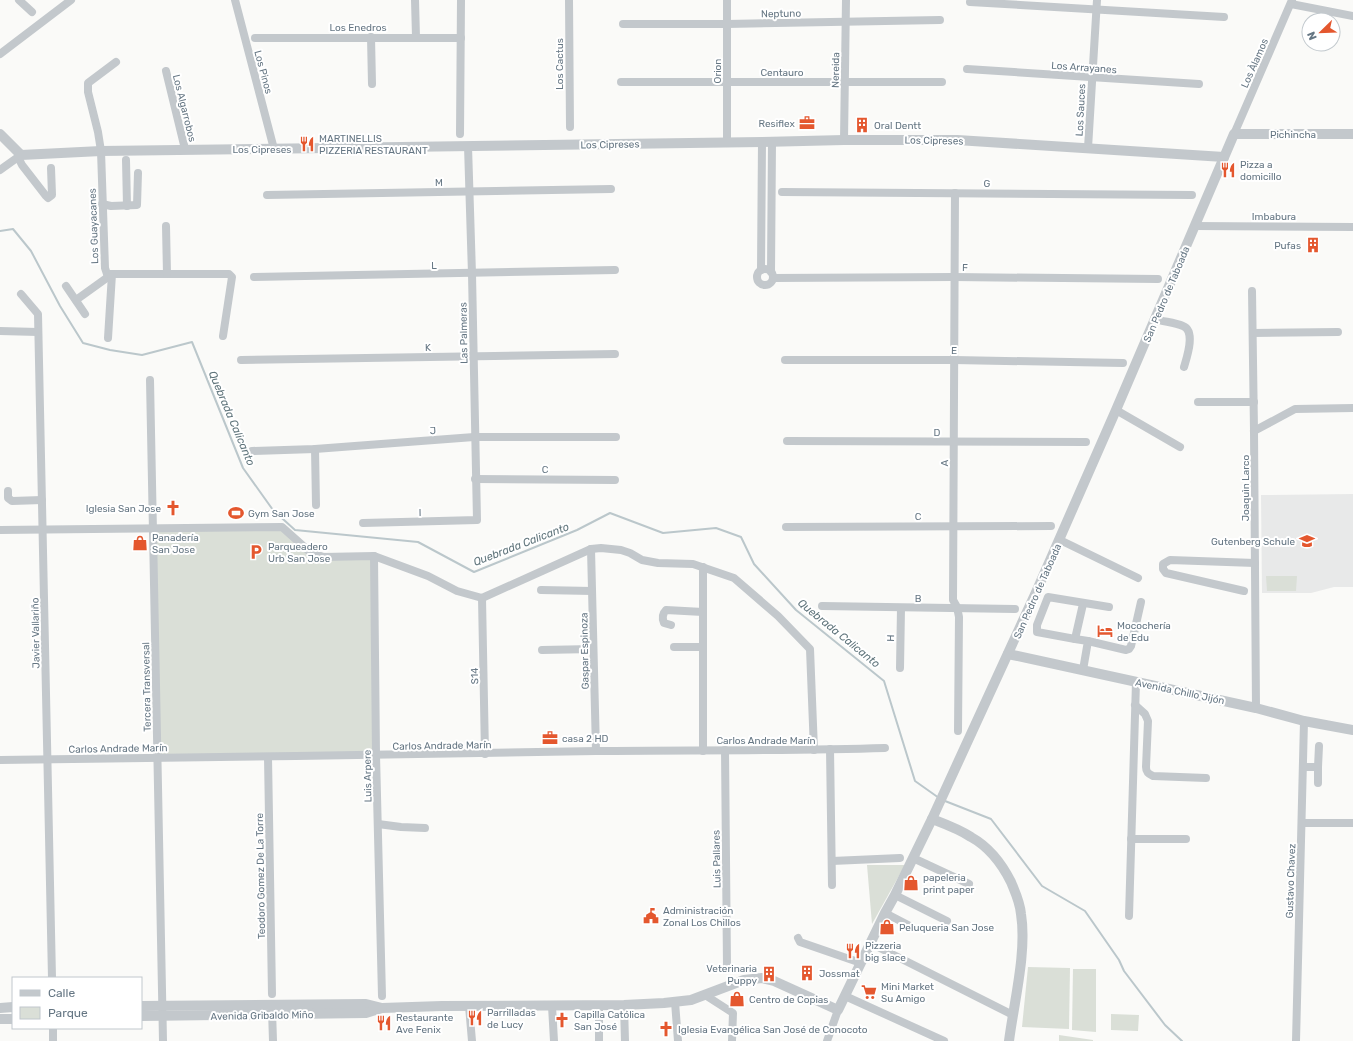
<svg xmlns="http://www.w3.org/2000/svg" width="1353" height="1041" font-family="Rubik,sans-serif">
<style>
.built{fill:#e8e9e9}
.green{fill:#dadfd7}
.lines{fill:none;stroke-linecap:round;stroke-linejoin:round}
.stream{stroke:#bbc7cb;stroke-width:2}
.minor{stroke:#c3c8cc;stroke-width:8}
.tertiary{stroke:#c3c8cc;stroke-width:10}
.labels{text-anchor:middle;stroke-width:4;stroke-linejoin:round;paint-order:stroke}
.street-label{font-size:10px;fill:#657683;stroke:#fff}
.poi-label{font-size:10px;fill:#657683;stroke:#fff;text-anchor:start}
.water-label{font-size:11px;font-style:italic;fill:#60757c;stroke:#fff}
</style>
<rect width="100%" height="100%" fill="#fafaf8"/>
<!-- built -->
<path class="built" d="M1353,494V587H1334L1311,593H1262L1261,495Z"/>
<!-- green -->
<g class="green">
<path d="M282,527L310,552L374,556L376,755L157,758L153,528Z"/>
<path d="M1266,576H1297L1296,591H1267Z"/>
<path d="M867,865H905L872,924Z"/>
<path d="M1028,967L1070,968L1069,1029L1022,1027Z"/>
<path d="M1073,969H1096V1032L1072,1030Z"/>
<path d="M1111,1014L1139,1015L1138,1031L1111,1030Z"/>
<path d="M1059,1035L1093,1040V1041H1059Z"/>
</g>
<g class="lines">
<!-- stream -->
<g class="stream">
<path d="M0,231L13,229L31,251L60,306L83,343L110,350L142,355L192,342L243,468L273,510L295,530L418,542L474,572L577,530L610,513L663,533L716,528L741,537L754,564L796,610L884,681L915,781L939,798"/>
<path d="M945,801L991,819L1042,886L1085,911L1119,960L1124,971L1165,1025L1182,1041"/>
</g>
<!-- minor -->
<g class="minor">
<path d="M19,0L32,12"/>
<path d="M235,0L274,149"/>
<path d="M415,0L416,37"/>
<path d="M569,0L570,127"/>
<path d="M970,2L1224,17"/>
<path d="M1291,4L1353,16"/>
<path d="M623,24H727L940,20"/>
<path d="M371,37L372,84"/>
<path d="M255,38H461"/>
<path d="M0,54L71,0"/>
<path d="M116,62L88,83V92L98,132L101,151L105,268L108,277V274H229L232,277L223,336"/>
<path d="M967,69L1199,84"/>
<path d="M166,71L185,149"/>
<path d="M621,82H942"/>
<path d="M460,134L461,0"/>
<path d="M1234,134L1292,0"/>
<path d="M844,140L846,0"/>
<path d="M727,143V0"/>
<path d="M1088,148L1097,0"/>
<path d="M18,157L22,165L46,196L48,198L52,195L51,168"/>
<path d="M126,160L127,206"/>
<path d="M0,170L21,155"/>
<path d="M782,192L1192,195"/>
<path d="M955,193L953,600L957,607L959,617L958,731"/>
<path d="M267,195L611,189"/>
<path d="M102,204L111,206L137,205L138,173"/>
<path d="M166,226L167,274"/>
<path d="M1195,226L1353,227"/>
<circle cx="765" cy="277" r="8"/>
<path d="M761,270L762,142"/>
<path d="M771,272L772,142"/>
<path d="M254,277L615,270"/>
<path d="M773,278L954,277L1158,279"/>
<path d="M66,286L85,314"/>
<path d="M1252,291L1254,431L1256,708"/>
<path d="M21,294L38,314L52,978"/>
<path d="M76,300L108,277"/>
<path d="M1155,319C1164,322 1174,322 1183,326C1196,331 1187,357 1184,367"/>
<path d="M0,331L38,332"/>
<path d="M1253,333L1338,332"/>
<path d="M108,338L112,274"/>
<path d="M241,360L615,354"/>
<path d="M785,360H954L1123,363"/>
<path d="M150,380L163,1041"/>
<path d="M1198,402H1254"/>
<path d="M1116,410L1180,447"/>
<path d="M1254,431L1295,409L1353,408"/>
<path d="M787,441L1086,442"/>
<path d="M315,449L316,505"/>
<path d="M252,451L315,449L474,437H616"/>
<path d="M475,479L615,480"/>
<path d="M8,491V498L12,501L42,500"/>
<path d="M363,523L477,520L472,274L468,146"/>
<path d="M786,527L1051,526"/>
<path d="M0,530L282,527L310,552L323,557L374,556L428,576L457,591L482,598L591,549L601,548L621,550L630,553L642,560L658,563L693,564L734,578L778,616L810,649L814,750"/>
<path d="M1060,540L1138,578"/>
<path d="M591,549L596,751"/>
<path d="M374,556L376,755L382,996"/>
<path d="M541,590L592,591"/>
<path d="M1244,591L1166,573L1163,569V564L1170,560L1255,563"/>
<path d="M482,598L485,754"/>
<path d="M1083,604L1075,639L1088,641L1083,670"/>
<path d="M822,606L1015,609"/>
<path d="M671,625L664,623C662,618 662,614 666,610L703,612"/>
<path d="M1075,639L1037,632V625L1048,597L1109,607"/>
<path d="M1088,641L1126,650L1129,649L1131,646L1141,602"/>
<path d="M674,647H703"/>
<path d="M542,650L593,649"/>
<path d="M900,668L901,608"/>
<path d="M1135,705L1145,714L1148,721L1146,767C1146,772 1148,774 1153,776L1206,778"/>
<path d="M830,749L832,885"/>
<path d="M725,750L727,967"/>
<path d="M703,751V567"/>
<path d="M268,757L272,994"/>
<path d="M0,760C199,757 397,755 596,751C692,750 789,751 885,748"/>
<path d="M1303,767H1318V783"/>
<path d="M1318,767L1319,746"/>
<path d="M1302,823H1353"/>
<path d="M378,824L401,827L425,828"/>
<path d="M1131,839H1186"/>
<path d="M913,858L969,884"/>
<path d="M832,861L900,858"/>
<path d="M895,895L947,921"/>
<path d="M885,913L910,926"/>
<path d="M1129,916L1136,682"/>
<path d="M798,938L800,942L861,963"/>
<path d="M870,943L1013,1015"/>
<path d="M705,995L733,1013L732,1041"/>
<path d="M845,996L944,1041"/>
<path d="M675,1002L678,1041"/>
<path d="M624,1005L625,1041"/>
<path d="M469,1006L472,1041"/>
<path d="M552,1006L554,1041"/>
<path d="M272,1010L273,1041"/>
<path d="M53,1028V1041"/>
<path d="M599,1041V1006"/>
<path d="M827,1041L838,1010"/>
<path d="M1296,1041L1304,721"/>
</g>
<!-- tertiary -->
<g class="tertiary">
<path d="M0,134L21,155L101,151L762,142L844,140H957L1224,157"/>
<path d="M1008,654L1256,708L1304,721L1353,730"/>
<path d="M932,819C945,824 959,829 971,837C989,847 1002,864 1011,882C1015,892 1020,902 1021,914C1027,952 1014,1002 1009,1041"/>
<path d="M141,1006L366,1004L382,1008L442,1006L624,1005L664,1003L691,1000L744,980L762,978L774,981L838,1010L885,913L895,895L932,819L1037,590L1116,410L1234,134H1353"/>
<path d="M0,1008L13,1007"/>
<path d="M141,1016L366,1013L382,1008"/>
<path d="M0,1019H13"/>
</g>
</g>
<!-- icons -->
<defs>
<symbol id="office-bare" viewBox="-9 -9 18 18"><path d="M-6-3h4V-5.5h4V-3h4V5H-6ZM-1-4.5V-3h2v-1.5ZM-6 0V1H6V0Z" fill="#e4572e" stroke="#fff" stroke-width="2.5" paint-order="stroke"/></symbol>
<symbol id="building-bare" viewBox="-9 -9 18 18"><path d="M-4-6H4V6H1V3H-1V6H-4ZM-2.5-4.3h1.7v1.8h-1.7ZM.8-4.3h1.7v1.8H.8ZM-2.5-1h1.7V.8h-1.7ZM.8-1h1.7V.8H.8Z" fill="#e4572e" stroke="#fff" stroke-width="2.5" paint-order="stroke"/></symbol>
<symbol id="restaurant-bare" viewBox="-9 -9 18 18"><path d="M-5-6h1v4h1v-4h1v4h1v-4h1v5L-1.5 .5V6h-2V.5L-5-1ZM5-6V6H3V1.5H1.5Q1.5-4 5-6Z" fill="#e4572e" stroke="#fff" stroke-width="2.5" paint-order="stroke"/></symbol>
<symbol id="church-bare" viewBox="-9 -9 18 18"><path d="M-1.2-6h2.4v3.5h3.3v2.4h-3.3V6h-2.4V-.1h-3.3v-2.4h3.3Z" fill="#e4572e" stroke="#fff" stroke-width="2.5" paint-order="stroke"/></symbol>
<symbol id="stadium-bare" viewBox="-9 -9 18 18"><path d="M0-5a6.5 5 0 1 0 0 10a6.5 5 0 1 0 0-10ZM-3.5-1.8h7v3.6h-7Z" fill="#e4572e" stroke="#fff" stroke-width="2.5" paint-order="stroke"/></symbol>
<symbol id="school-bare" viewBox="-9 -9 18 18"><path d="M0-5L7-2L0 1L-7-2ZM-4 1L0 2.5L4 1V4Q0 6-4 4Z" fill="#e4572e" stroke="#fff" stroke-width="2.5" paint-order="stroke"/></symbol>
<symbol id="shop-bare" viewBox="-9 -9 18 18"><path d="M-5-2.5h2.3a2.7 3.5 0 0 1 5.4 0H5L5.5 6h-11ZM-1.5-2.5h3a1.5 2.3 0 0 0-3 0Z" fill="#e4572e" stroke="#fff" stroke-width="2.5" paint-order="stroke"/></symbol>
<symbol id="parking-bare" viewBox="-9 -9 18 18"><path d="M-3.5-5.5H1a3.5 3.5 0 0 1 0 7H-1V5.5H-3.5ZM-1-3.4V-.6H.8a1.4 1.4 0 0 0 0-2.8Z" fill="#e4572e" stroke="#fff" stroke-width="2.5" paint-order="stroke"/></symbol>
<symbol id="hotel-bare" viewBox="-9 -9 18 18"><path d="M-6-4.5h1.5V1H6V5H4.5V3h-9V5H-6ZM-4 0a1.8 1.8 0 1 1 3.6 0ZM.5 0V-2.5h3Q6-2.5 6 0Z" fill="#e4572e" stroke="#fff" stroke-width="2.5" paint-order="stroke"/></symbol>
<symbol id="civic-bare" viewBox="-9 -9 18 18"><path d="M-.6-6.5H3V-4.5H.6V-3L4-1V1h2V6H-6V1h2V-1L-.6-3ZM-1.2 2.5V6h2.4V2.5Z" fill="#e4572e" stroke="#fff" stroke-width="2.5" paint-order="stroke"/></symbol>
<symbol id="supermarket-bare" viewBox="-9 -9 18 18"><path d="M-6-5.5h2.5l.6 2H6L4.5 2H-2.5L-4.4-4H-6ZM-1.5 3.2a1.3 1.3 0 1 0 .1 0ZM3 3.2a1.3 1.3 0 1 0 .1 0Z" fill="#e4572e" stroke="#fff" stroke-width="2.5" paint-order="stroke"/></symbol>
</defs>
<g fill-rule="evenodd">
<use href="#office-bare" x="796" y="112" width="22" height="22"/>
<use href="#building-bare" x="851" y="114" width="22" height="22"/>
<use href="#restaurant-bare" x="296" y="133" width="22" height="22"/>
<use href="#restaurant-bare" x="1217" y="159" width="22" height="22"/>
<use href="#building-bare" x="1302" y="234" width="22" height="22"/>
<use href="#church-bare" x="162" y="497" width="22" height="22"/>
<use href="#stadium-bare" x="225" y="502" width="22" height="22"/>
<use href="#school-bare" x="1296" y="530" width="22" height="22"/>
<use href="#shop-bare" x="129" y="532" width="22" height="22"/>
<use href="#parking-bare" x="245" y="541" width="22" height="22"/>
<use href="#hotel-bare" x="1094" y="620" width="22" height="22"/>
<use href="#office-bare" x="539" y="727" width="22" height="22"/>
<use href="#shop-bare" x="900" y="872" width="22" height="22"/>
<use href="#civic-bare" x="640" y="905" width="22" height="22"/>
<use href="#shop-bare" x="876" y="916" width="22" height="22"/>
<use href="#restaurant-bare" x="842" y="940" width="22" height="22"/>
<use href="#building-bare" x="796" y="962" width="22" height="22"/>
<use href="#building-bare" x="758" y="963" width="22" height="22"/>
<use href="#supermarket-bare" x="858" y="981" width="22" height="22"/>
<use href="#shop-bare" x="726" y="988" width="22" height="22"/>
<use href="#restaurant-bare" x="464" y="1007" width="22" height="22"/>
<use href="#church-bare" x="551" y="1009" width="22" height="22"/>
<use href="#restaurant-bare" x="373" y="1012" width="22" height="22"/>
<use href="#church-bare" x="655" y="1018" width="22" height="22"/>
</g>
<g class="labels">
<!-- street labels -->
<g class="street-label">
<text transform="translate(781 13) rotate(-1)" y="4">Neptuno</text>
<text x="358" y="31">Los Enedros</text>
<text transform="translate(1254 63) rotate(-66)" y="4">Los Àlamos</text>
<text transform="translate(559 64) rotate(-90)" y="4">Los Cactus</text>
<text transform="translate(1084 67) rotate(4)" y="4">Los Arrayanes</text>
<text transform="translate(835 70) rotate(-89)" y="4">Nereida</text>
<text transform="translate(717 71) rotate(-90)" y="4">Orion</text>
<text transform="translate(264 72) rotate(75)" y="4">Los Pinos</text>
<text x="782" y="76">Centauro</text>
<text transform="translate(185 108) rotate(76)" y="4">Los Algarrobos</text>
<text transform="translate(1080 110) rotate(-87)" y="4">Los Sauces</text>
<text x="1293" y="138">Pichincha</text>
<text transform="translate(934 140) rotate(1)" y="4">Los Cipreses</text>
<text transform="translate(610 144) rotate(-1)" y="4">Los Cipreses</text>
<text x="262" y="153">Los Cipreses</text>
<text transform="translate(439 182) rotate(-1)" y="4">M</text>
<text x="987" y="187">G</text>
<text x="1274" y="220">Imbabura</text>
<text transform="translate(93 226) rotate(-92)" y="4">Los Guayacanes</text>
<text transform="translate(434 265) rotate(-1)" y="4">L</text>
<text transform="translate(965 267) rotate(1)" y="4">F</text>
<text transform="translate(1166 294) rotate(-67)" y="4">San Pedro de Taboada</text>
<text transform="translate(463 333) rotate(-91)" y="4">Las Palmeras</text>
<text transform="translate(428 347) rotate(-1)" y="4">K</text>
<text transform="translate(954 350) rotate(1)" y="4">E</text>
<text transform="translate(433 430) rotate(-4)" y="4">J</text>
<text x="937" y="436">D</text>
<text transform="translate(944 463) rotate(-89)" y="4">A</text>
<text x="545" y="473">C</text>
<text transform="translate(1245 488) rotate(-90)" y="4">Joaquìn Larco</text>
<text transform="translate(420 512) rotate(-1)" y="4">I</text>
<text x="918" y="520">C</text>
<text transform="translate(1037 591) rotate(-66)" y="4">San Pedro de Taboada</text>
<text x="918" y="602">B</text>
<text transform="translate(35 633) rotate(-91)" y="4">Javier Vallariño</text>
<text transform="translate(890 638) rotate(-89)" y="4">H</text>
<text transform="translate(584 651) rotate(-91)" y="4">Gaspar Espinoza</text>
<text transform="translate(474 676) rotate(-91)" y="4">S14</text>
<text transform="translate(146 687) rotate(-91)" y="4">Tercera Transversal</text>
<text transform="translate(1180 691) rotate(12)" y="4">Avenida Chillo Jijón</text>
<text x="766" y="744">Carlos Andrade Marín</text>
<text transform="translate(442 745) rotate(-1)" y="4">Carlos Andrade Marín</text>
<text transform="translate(118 748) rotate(-1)" y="4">Carlos Andrade Marín</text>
<text transform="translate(367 776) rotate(-91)" y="4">Luis Arpere</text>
<text transform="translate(716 859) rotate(-91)" y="4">Luis Pallares</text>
<text transform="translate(260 876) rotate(-91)" y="4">Teodoro Gomez De La Torre</text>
<text transform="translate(1290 881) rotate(-88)" y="4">Gustavo Chavez</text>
<text transform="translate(262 1015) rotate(-1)" y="4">Avenida Gribaldo Miño</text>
</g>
<!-- poi labels -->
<g class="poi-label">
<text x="795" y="127" text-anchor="end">Resiflex</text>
<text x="874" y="129">Oral Dentt</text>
<text x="319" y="142">MARTINELLIS<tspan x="319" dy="12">PIZZERIA RESTAURANT</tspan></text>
<text x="1240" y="168">Pizza a<tspan x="1240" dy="12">domicillo</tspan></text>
<text x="1301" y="249" text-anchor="end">Pufas</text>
<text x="161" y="512" text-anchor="end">Iglesia San Jose</text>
<text x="248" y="517">Gym San Jose</text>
<text x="152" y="541">Panadería<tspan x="152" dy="12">San Jose</tspan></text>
<text x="1295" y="545" text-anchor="end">Gutenberg Schule</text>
<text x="268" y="550">Parqueadero<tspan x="268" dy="12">Urb San Jose</tspan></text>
<text x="1117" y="629">Mocochería<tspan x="1117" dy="12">de Edu</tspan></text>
<text x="562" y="742">casa 2 HD</text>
<text x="923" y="881">papeleria<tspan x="923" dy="12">print paper</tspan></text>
<text x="663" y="914">Administración<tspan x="663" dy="12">Zonal Los Chillos</tspan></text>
<text x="899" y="931">Peluqueria San Jose</text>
<text x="865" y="949">Pizzeria<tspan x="865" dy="12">big slace</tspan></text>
<text x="757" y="972" text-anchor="end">Veterinaria<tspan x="757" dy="12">Puppy</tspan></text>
<text x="819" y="977">Jossmat</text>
<text x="881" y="990">Mini Market<tspan x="881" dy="12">Su Amigo</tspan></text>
<text x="749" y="1003">Centro de Copias</text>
<text x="487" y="1016">Parrilladas<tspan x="487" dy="12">de Lucy</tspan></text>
<text x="574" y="1018">Capilla Católica<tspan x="574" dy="12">San José</tspan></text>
<text x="396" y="1021">Restaurante<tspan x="396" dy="12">Ave Fenix</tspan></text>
<text x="678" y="1033">Iglesia Evangélica San José de Conocoto</text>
</g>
<!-- water labels -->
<g class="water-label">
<text transform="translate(232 418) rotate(67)" y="4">Quebrada Calicanto</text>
<text transform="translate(521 544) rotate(-21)" y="4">Quebrada Calicanto</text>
<text transform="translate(839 633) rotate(39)" y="4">Quebrada Calicanto</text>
</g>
</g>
<!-- legend -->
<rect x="12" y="977" width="130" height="52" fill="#ffffff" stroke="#c1c8cd"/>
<rect x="20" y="990" width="20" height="6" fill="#c3c8cc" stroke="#c1c8cd"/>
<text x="48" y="997" font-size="12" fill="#657683">Calle</text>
<rect x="20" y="1007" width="20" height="12" fill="#dadfd7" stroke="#c1c8cd"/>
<text x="48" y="1017" font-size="12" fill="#657683">Parque</text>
<!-- north arrow -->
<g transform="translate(1321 32) rotate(247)"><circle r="19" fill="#ffffff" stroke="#c1c8cd"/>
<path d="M0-3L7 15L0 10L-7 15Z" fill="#e4572e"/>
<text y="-6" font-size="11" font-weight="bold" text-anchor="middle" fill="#657683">N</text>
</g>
</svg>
